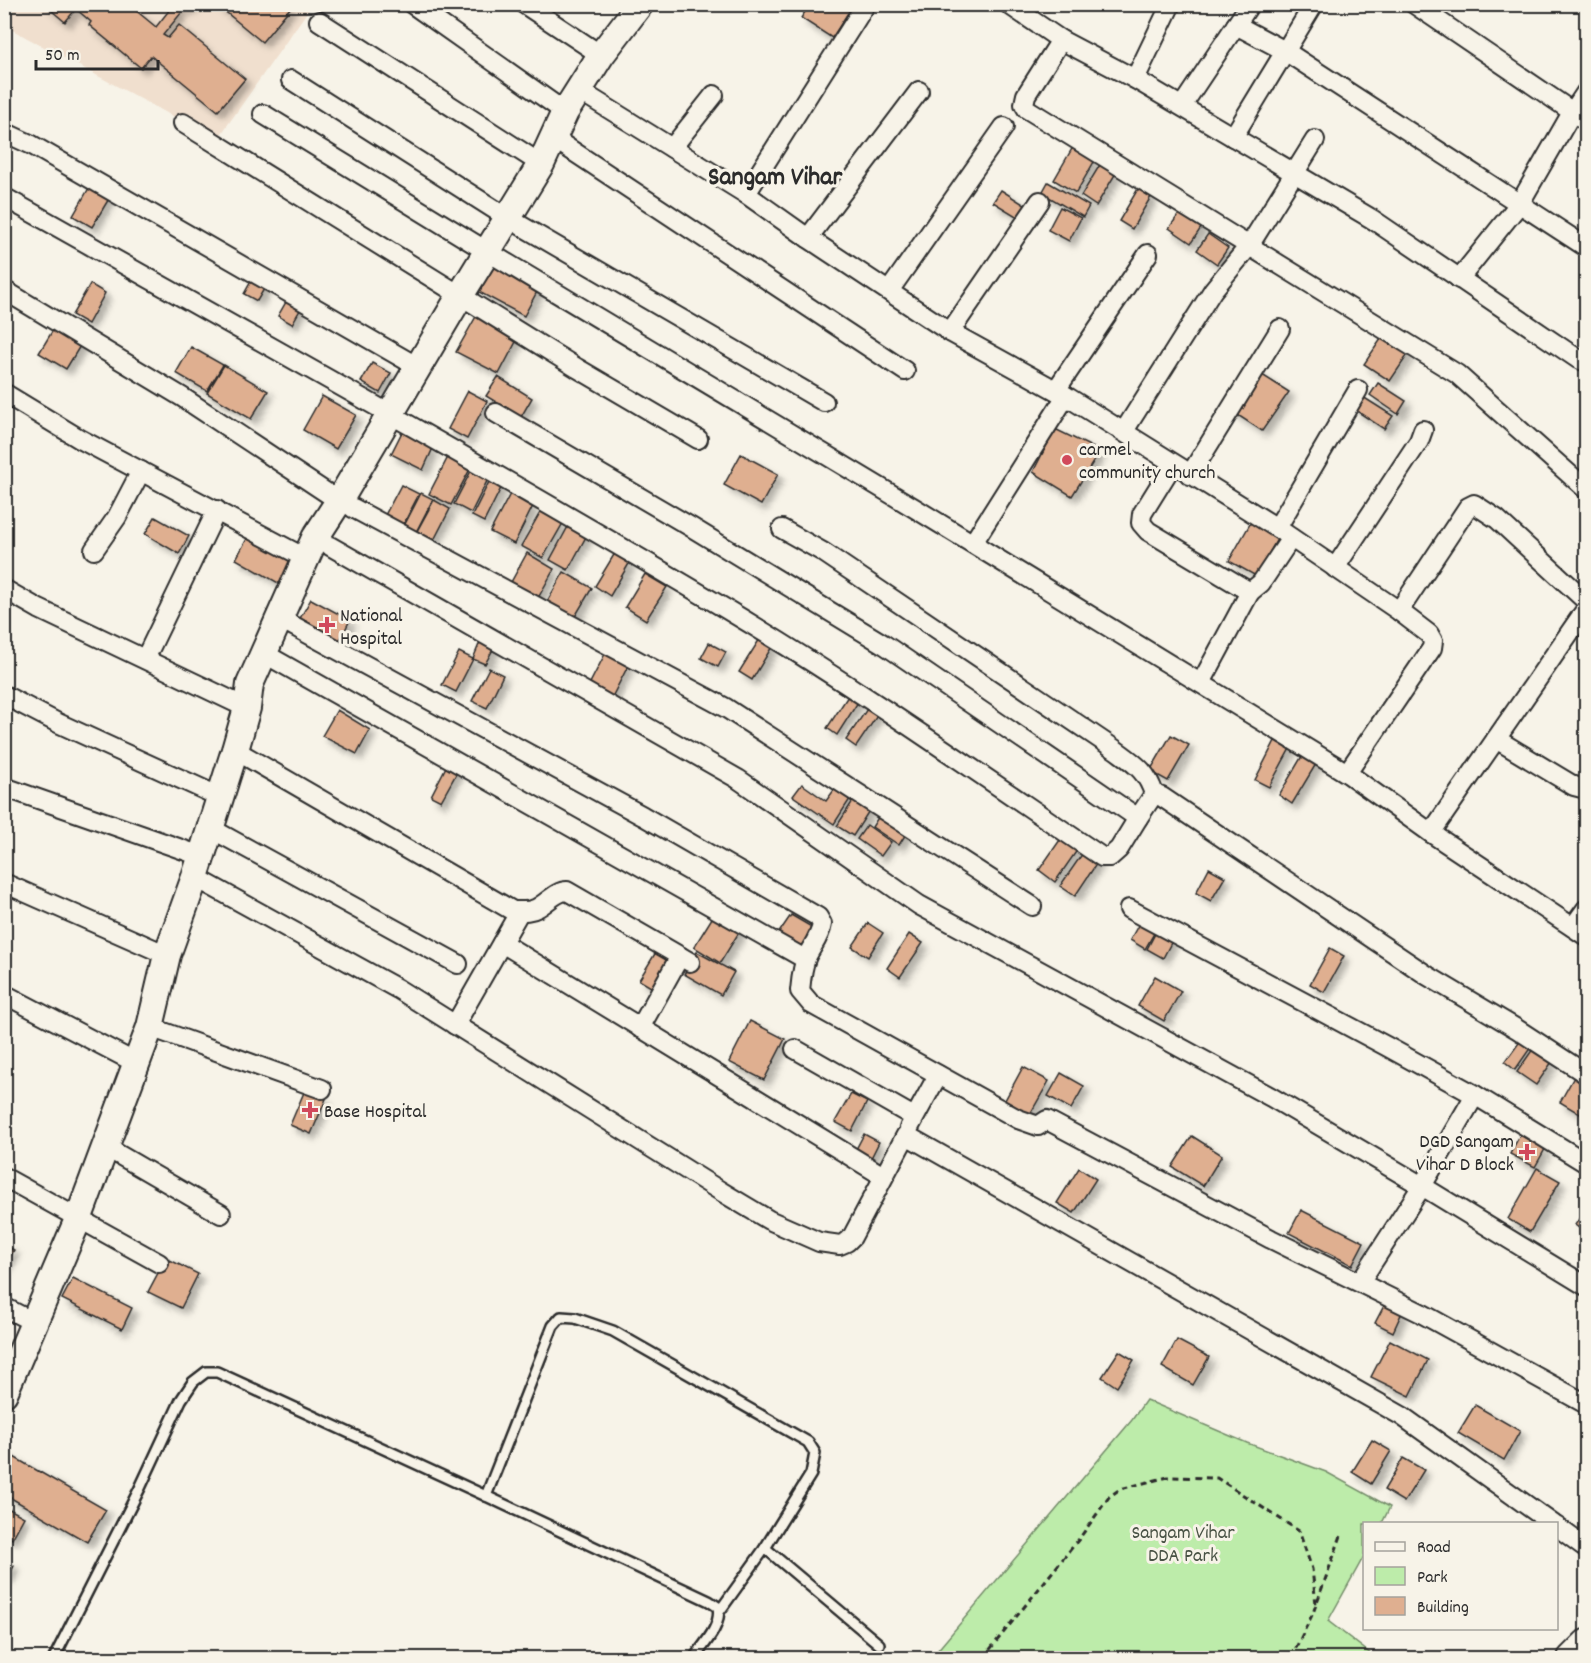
<svg xmlns="http://www.w3.org/2000/svg" width="1591" height="1663" font-family="Dekko,sans-serif">
<style>
.built{fill:#f0dfce}
.green{fill:#bdecaa;stroke:#748c6a;stroke-width:1.5}
.building{fill:#dfaf90;stroke:#2b2b2b;stroke-width:1.5;filter:url(#shadow)}
.lines{fill:none;stroke-linecap:round;stroke-linejoin:round}
.lane-casing{stroke:#2b2b2b;stroke-width:14}
.street-casing{stroke:#2b2b2b;stroke-width:22}
.secondary-casing{stroke:#2b2b2b;stroke-width:30}
.path{stroke:#2b2b2b;stroke-width:3;stroke-dasharray:6 4.5;stroke-linecap:butt}
.lane{stroke:#f7f3e8;stroke-width:9}
.street{stroke:#f7f3e8;stroke-width:18}
.secondary{stroke:#f7f3e8;stroke-width:26}
.poi-dot{fill:#d1495b;stroke:#f7f3e8;stroke-width:2}
.labels{text-anchor:middle;stroke-width:6;stroke-linejoin:round;paint-order:stroke}
.poi-label{font-size:20px;fill:#2b2b2b;stroke:#f7f3e8;text-anchor:start}
.park-label{font-size:20px;fill:#485244;stroke:#f7f3e8}
.district-label{font-size:26px;font-weight:bold;fill:#2b2b2b;stroke:#f7f3e8}
</style>
<defs>
<filter id="shadow"><feDropShadow dx="5.5" dy="5.5" stdDeviation="3" flood-color="#0004"/></filter>
</defs>
<rect width="100%" height="100%" fill="#f7f3e8"/>
<filter id="ink" filterUnits="userSpaceOnUse"><feTurbulence type="fractalNoise" baseFrequency=".0167" numOctaves="2"/><feDisplacementMap in="SourceGraphic" scale="12" xChannelSelector="R" yChannelSelector="G"/><feConvolveMatrix kernelMatrix="1 2 1 2 8 2 1 2 1" color-interpolation-filters="sRGB"/></filter>
<g filter="url(#ink)">
<!-- built -->
<path class="built" d="M4,5H312L217,140L5,26Z"/>
<!-- green -->
<path class="green" d="M1146,1400L1247,1443L1326,1472L1390,1507L1382,1523L1364,1524V1556L1328,1621L1376,1658H931L1132,1420Z"/>
<!-- building -->
<g class="building">
<path d="M44,4H102L104,6L105,4H128L156,27L174,4H193L188,10L182,6L179,10L182,12L163,35L168,38L179,25L245,79L218,111L151,56L141,68L89,25L91,22L76,9L65,22Z"/>
<path d="M216,4H288L291,7L262,42Z"/>
<path d="M810,4H852L853,5L832,38L801,18Z"/>
<path d="M1073,147L1095,160L1076,193L1054,180Z"/>
<path d="M1101,163L1116,173L1096,206L1081,196Z"/>
<path d="M93,181L113,192L92,227L73,216Z"/>
<path d="M1048,182L1089,206L1083,217L1042,193Z"/>
<path d="M1139,187L1152,195L1132,229L1119,221Z"/>
<path d="M1001,190L1028,207L1021,219L993,202Z"/>
<path d="M1060,207L1081,218L1069,241L1048,230Z"/>
<path d="M1182,210L1203,225L1191,243L1169,228Z"/>
<path d="M1208,234L1228,248L1217,264L1197,250Z"/>
<path d="M496,261L540,286L524,316L479,292Z"/>
<path d="M255,274L268,282L257,301L244,294Z"/>
<path d="M90,284L105,293L88,324L72,315Z"/>
<path d="M290,295L304,303L292,324L278,316Z"/>
<path d="M478,313L519,336L499,374L456,352Z"/>
<path d="M56,325L83,341L66,369L39,353Z"/>
<path d="M1383,336L1409,353L1390,381L1364,364Z"/>
<path d="M191,347L223,365L207,391L176,373Z"/>
<path d="M372,363L391,373L380,393L361,382Z"/>
<path d="M224,365L268,391L251,419L207,393Z"/>
<path d="M1256,371L1289,392L1262,431L1230,410Z"/>
<path d="M498,377L532,398L521,417L486,396Z"/>
<path d="M1378,383L1406,401L1398,414L1370,395Z"/>
<path d="M468,391L487,401L467,439L448,429Z"/>
<path d="M322,396L356,415L336,449L303,430Z"/>
<path d="M1363,397L1393,416L1384,429L1355,410Z"/>
<path d="M1055,429L1100,451L1072,496L1033,472Z"/>
<path d="M402,432L433,448L423,470L391,454Z"/>
<path d="M741,454L778,474L761,505L724,485Z"/>
<path d="M448,457L470,469L451,505L429,494Z"/>
<path d="M472,469L489,477L471,513L454,504Z"/>
<path d="M490,480L502,486L484,522L472,516Z"/>
<path d="M401,485L419,494L402,527L384,517Z"/>
<path d="M421,493L433,499L416,532L404,526Z"/>
<path d="M510,494L533,506L514,544L490,532Z"/>
<path d="M434,500L450,509L433,542L416,533Z"/>
<path d="M541,511L563,523L543,558L521,546Z"/>
<path d="M155,517L189,536L179,554L145,534Z"/>
<path d="M1254,517L1281,532L1256,576L1229,561Z"/>
<path d="M570,523L588,533L568,570L550,560Z"/>
<path d="M249,535L294,561L280,584L236,559Z"/>
<path d="M527,553L554,569L537,600L510,584Z"/>
<path d="M615,553L630,562L610,596L595,586Z"/>
<path d="M564,572L592,588L573,620L545,605Z"/>
<path d="M645,574L667,587L646,620L625,607Z"/>
<path d="M311,599L350,620L338,644L298,622Z"/>
<path d="M482,637L496,644L485,664L473,659Z"/>
<path d="M761,637L773,645L752,680L739,672Z"/>
<path d="M709,643L726,652L718,667L701,658Z"/>
<path d="M459,652L473,659L456,692L442,685Z"/>
<path d="M606,652L629,664L611,699L588,687Z"/>
<path d="M489,668L503,675L487,708L472,701Z"/>
<path d="M850,693L860,699L837,735L827,728Z"/>
<path d="M869,706L879,713L856,747L846,740Z"/>
<path d="M337,710L370,730L357,754L322,736Z"/>
<path d="M1171,735L1189,745L1168,781L1150,771Z"/>
<path d="M1278,735L1293,743L1269,787L1255,780Z"/>
<path d="M1305,751L1319,759L1292,804L1279,795Z"/>
<path d="M450,759L461,765L441,801L431,796Z"/>
<path d="M802,784L826,801L837,786L852,796L834,824L793,796Z"/>
<path d="M856,796L872,806L853,836L837,826Z"/>
<path d="M882,811L909,829L899,845L872,827Z"/>
<path d="M867,825L891,842L881,856L857,839Z"/>
<path d="M1062,837L1078,849L1055,882L1039,870Z"/>
<path d="M1085,850L1099,860L1075,896L1060,886Z"/>
<path d="M1209,868L1225,877L1211,901L1196,893Z"/>
<path d="M717,910L743,926L720,963L694,947Z"/>
<path d="M791,915L815,929L801,951L776,937Z"/>
<path d="M1141,920L1157,928L1145,949L1130,940Z"/>
<path d="M868,923L883,933L868,957L852,947Z"/>
<path d="M1157,930L1173,939L1163,958L1147,949Z"/>
<path d="M909,934L923,943L900,977L887,968Z"/>
<path d="M1330,948L1344,956L1324,992L1310,984Z"/>
<path d="M656,952L672,962L656,990L639,980Z"/>
<path d="M697,952L734,972L721,995L684,974Z"/>
<path d="M1155,976L1181,991L1164,1021L1138,1006Z"/>
<path d="M750,1021L785,1039L764,1080L729,1062Z"/>
<path d="M1521,1040L1531,1047L1515,1070L1505,1062Z"/>
<path d="M1533,1049L1552,1062L1536,1085L1517,1072Z"/>
<path d="M1023,1067L1049,1081L1029,1116L1004,1102Z"/>
<path d="M1061,1073L1084,1086L1071,1109L1048,1096Z"/>
<path d="M1574,1077L1586,1084L1585,1117L1560,1102Z"/>
<path d="M305,1090L326,1099L311,1134L290,1125Z"/>
<path d="M851,1094L867,1102L852,1131L835,1122Z"/>
<path d="M864,1134L879,1142L868,1164L853,1155Z"/>
<path d="M1520,1135L1545,1149L1535,1167L1510,1154Z"/>
<path d="M1192,1136L1222,1155L1203,1186L1172,1167Z"/>
<path d="M1079,1168L1096,1179L1074,1213L1057,1203Z"/>
<path d="M1537,1168L1560,1181L1530,1232L1508,1219Z"/>
<path d="M1586,1208V1233L1575,1225Z"/>
<path d="M1301,1210L1364,1242L1352,1265L1289,1233Z"/>
<path d="M4,1245L14,1250L4,1268Z"/>
<path d="M166,1258L198,1274L181,1308L148,1292Z"/>
<path d="M73,1278L132,1308L122,1329L62,1299Z"/>
<path d="M1386,1302L1403,1310L1393,1332L1375,1323Z"/>
<path d="M1177,1340L1209,1357L1193,1385L1162,1367Z"/>
<path d="M1390,1340L1428,1360L1410,1396L1371,1377Z"/>
<path d="M1119,1351L1134,1360L1117,1387L1102,1377Z"/>
<path d="M1475,1405L1520,1431L1504,1460L1458,1433Z"/>
<path d="M1372,1440L1391,1451L1371,1484L1352,1472Z"/>
<path d="M5,1452L106,1510L87,1542L4,1494Z"/>
<path d="M1403,1458L1424,1470L1404,1502L1384,1490Z"/>
<path d="M4,1506L24,1517L12,1539L4,1535Z"/>
<path d="M4,1561L14,1566L7,1578L4,1577Z"/>
</g>
<g class="lines">
<defs>
<g id="lane">
<path d="M486,1496L553,1326L561,1317L575,1318L613,1331L808,1442L815,1453L811,1474L765,1548L719,1612"/>
<path d="M765,1548L879,1644"/>
<path d="M54,1658L140,1488L181,1400L193,1382L206,1372H217L486,1496L709,1601L718,1607C722,1626 704,1644 694,1658"/>
</g>
<g id="street">
<path d="M412,4L565,112"/>
<path d="M524,4L601,55"/>
<path d="M1008,4L1061,40L1135,79L1372,219L1578,359L1586,362"/>
<path d="M1414,4L1586,121"/>
<path d="M319,21L541,164"/>
<path d="M1236,25L1285,51L1586,247"/>
<path d="M1061,40L1026,95L1024,104L1027,109L1457,374L1586,489"/>
<path d="M1135,79L1171,4"/>
<path d="M291,80L508,218L824,402"/>
<path d="M580,91L746,194L808,238L950,332L1066,396L1277,528L1399,611L1429,634L1433,641L1432,648L1347,773"/>
<path d="M1182,106L1250,4"/>
<path d="M263,114L488,252"/>
<path d="M183,123L577,368L698,439"/>
<path d="M4,132L32,145L418,367"/>
<path d="M1233,137L1314,4"/>
<path d="M553,138L905,371"/>
<path d="M672,148L714,95"/>
<path d="M746,194L866,4"/>
<path d="M4,197C246,333 488,467 726,609C855,686 978,773 1102,857H1110L1119,849L1138,818"/>
<path d="M808,238L919,91"/>
<path d="M495,256L916,509L1347,773L1431,833L1586,936"/>
<path d="M1459,279L1520,203L1570,116L1586,92"/>
<path d="M4,290L182,397L339,501"/>
<path d="M889,291L1004,127"/>
<path d="M950,332L1040,201"/>
<path d="M1056,390L1148,254"/>
<path d="M4,393L80,439L307,559"/>
<path d="M496,413L691,527L885,645L1138,818L1154,794L1162,797L1428,976L1517,1029L1586,1074"/>
<path d="M1124,431L1213,290L1249,246L1315,140"/>
<path d="M1173,464L1142,514L1141,523L1148,531L1250,592L1261,583L1291,538"/>
<path d="M1190,475L1280,329"/>
<path d="M353,508L726,708L1032,906"/>
<path d="M1277,528L1358,390"/>
<path d="M782,529L823,552L1116,750C1135,764 1147,771 1154,794"/>
<path d="M973,543L1066,396"/>
<path d="M330,546L738,779L919,905L1271,1097L1422,1186L1586,1286"/>
<path d="M94,550L117,517L141,471"/>
<path d="M1335,568L1419,441L1423,430"/>
<path d="M4,589L39,609L247,708"/>
<path d="M1399,611L1468,507L1474,504L1497,519L1586,601"/>
<path d="M279,618L643,816L818,917L822,924C820,937 812,946 807,956C802,967 801,980 800,991L811,1004L1018,1119L1038,1126L1047,1120L1271,1239L1421,1313L1586,1404"/>
<path d="M265,654L805,959"/>
<path d="M145,659L217,510"/>
<path d="M1201,683L1250,592"/>
<path d="M4,695L58,723L220,797"/>
<path d="M1496,739L1574,786L1586,789"/>
<path d="M235,750L513,911C521,911 530,912 537,908C547,903 556,891 567,891L690,962"/>
<path d="M4,787L201,856"/>
<path d="M210,828L458,964"/>
<path d="M1431,833L1586,609"/>
<path d="M195,877L398,989L722,1192L769,1220L819,1242L840,1245L847,1242L852,1237L906,1135L1402,1416L1553,1524"/>
<path d="M4,883L167,955"/>
<path d="M1129,909L1386,1046L1475,1095L1586,1163"/>
<path d="M1573,927L1586,909"/>
<path d="M502,943L883,1176"/>
<path d="M4,994L136,1063"/>
<path d="M455,1025L520,911"/>
<path d="M150,1027L322,1089"/>
<path d="M640,1028L680,956"/>
<path d="M795,1049L914,1117"/>
<path d="M909,1128L938,1075"/>
<path d="M104,1146L221,1214"/>
<path d="M4,1177L159,1263"/>
<path d="M1360,1282L1422,1186L1475,1095"/>
<path d="M4,1307L35,1323"/>
<path d="M1556,1526L1586,1548"/>
</g>
<g id="secondary">
<path d="M4,1393L79,1217L150,1027L167,955L195,877L235,750L247,708L250,684L315,538L339,501L460,296L541,164L565,112L601,55L640,4"/>
<path d="M1571,1658L1586,1643"/>
</g>
</defs>
<!-- lane casing -->
<use href="#lane" class="lane-casing"/>
<!-- street casing -->
<use href="#street" class="street-casing"/>
<!-- secondary casing -->
<use href="#secondary" class="secondary-casing"/>
<!-- path -->
<g class="path">
<path d="M983,1658L1079,1539L1109,1497L1120,1489L1168,1477L1217,1478L1299,1531L1312,1569L1316,1604"/>
<path d="M1291,1658L1313,1613L1342,1533"/>
</g>
<!-- lane -->
<use href="#lane" class="lane"/>
<!-- street -->
<use href="#street" class="street"/>
<!-- secondary -->
<use href="#secondary" class="secondary"/>
</g>
</g>
<!-- markers -->
<g class="poi-dot">
<circle cx="1067" cy="460" r="6"/>
<path d="M324 616h6v6h6v6h-6v6h-6v-6h-6v-6h6z"/>
<path d="M307 1101h6v6h6v6h-6v6h-6v-6h-6v-6h6z"/>
<path d="M1524 1143h6v6h6v6h-6v6h-6v-6h-6v-6h6z"/>
</g>
<g class="labels">
<!-- poi labels -->
<g class="poi-label">
<text x="1079" y="455">carmel<tspan x="1079" dy="23">community church</tspan></text>
<text x="340" y="621">National<tspan x="340" dy="23">Hospital</tspan></text>
<text x="324" y="1117">Base Hospital</text>
<text x="1514" y="1147" text-anchor="end">DGD Sangam<tspan x="1514" dy="23">Vihar D Block</tspan></text>
</g>
<!-- park labels -->
<g class="park-label">
<text x="1183" y="1538">Sangam Vihar<tspan x="1183" dy="23">DDA Park</tspan></text>
</g>
<!-- district labels -->
<g class="district-label">
<text x="775" y="184">Sangam Vihar</text>
</g>
</g>
<!-- margin -->
<rect width="1591" height="1663" fill="none" stroke="#f7f3e8" stroke-width="24"/>
<rect x="12" y="12" width="1567" height="1639" fill="none" stroke="#2b2b2b" stroke-width="2" filter="url(#ink)"/>
<!-- legend -->
<rect x="1363" y="1522" width="195" height="108" fill="#f7f3e8" stroke="#a5a39c" stroke-width="1.5"/>
<rect x="1375" y="1542" width="30" height="9" fill="#f7f3e8" stroke="#a5a39c" stroke-width="1.5"/>
<text x="1417" y="1552" font-size="18" fill="#2b2b2b">Road</text>
<rect x="1375" y="1567" width="30" height="18" fill="#bdecaa" stroke="#a5a39c" stroke-width="1.5"/>
<text x="1417" y="1582" font-size="18" fill="#2b2b2b">Park</text>
<rect x="1375" y="1597" width="30" height="18" fill="#dfaf90" stroke="#a5a39c" stroke-width="1.5"/>
<text x="1417" y="1612" font-size="18" fill="#2b2b2b">Building</text>
<!-- scale -->
<path d="M36 60v9h122v-9" fill="none" stroke="#2b2b2b" stroke-width="3"/>
<text x="45" y="60" font-size="18" fill="#2b2b2b" stroke="#f7f3e8" stroke-width="4.5" paint-order="stroke">50 m</text>
</svg>
